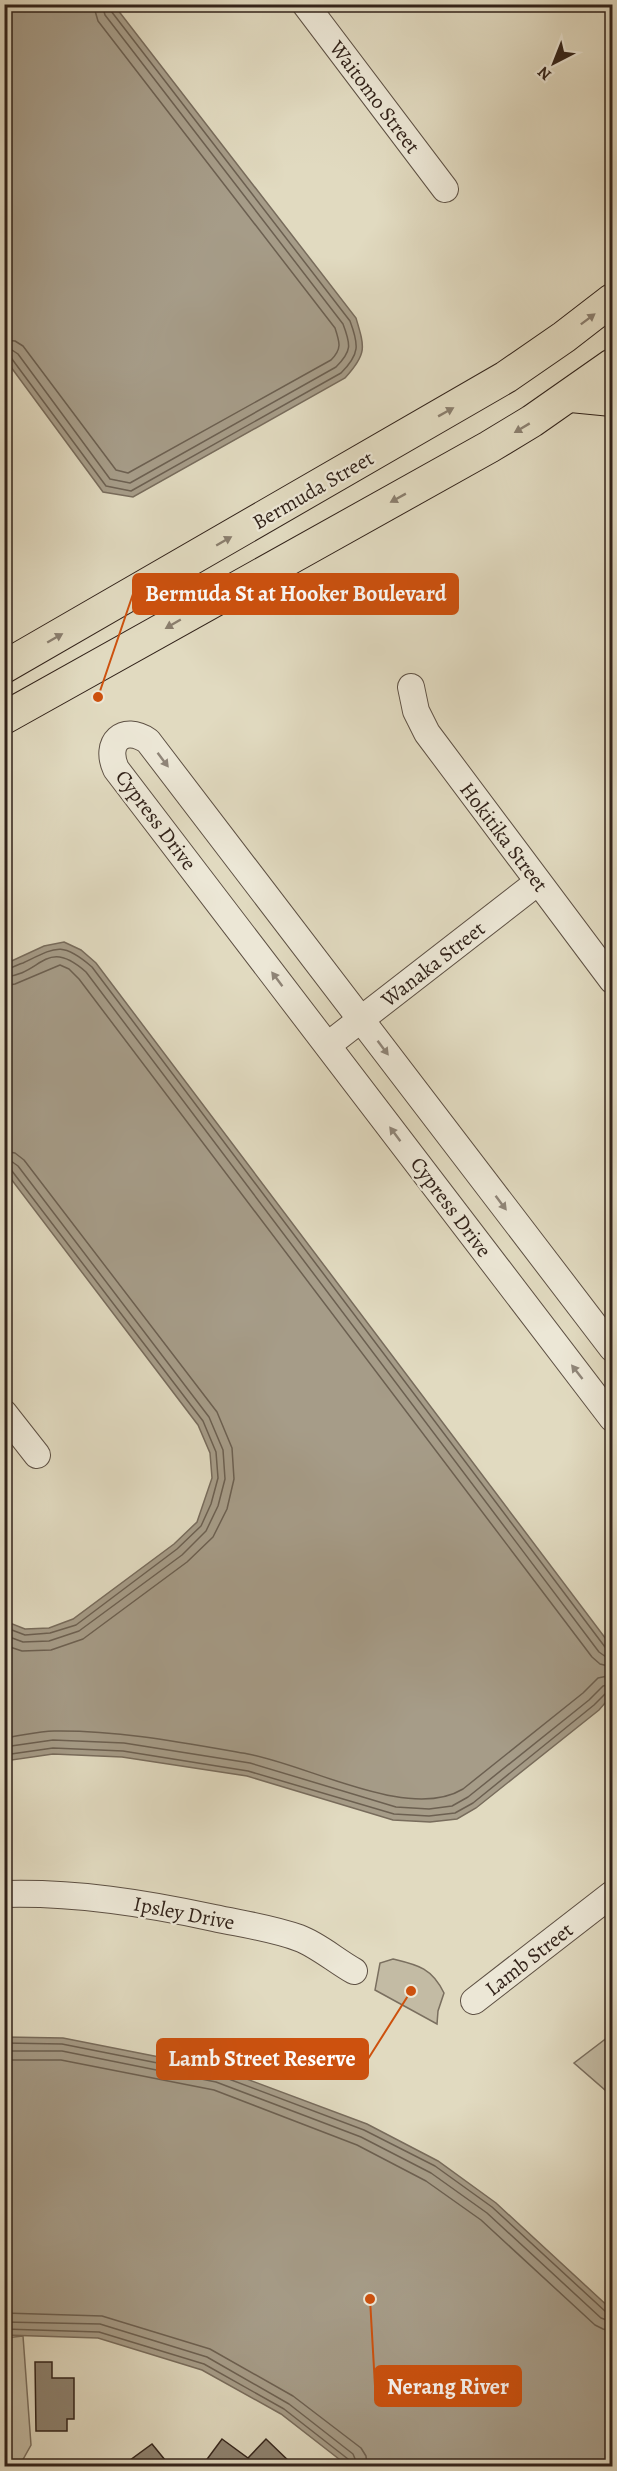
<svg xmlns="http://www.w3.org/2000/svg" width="617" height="2471" font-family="Alegreya,serif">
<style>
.green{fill:#c3bba4;stroke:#7a6f5f;stroke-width:1.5}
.water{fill:#a69c88;stroke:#786c5c;stroke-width:1.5}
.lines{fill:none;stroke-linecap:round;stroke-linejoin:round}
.shore{stroke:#6c6051;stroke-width:1.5}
.building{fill:#8d8270;stroke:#32231a;stroke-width:1.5}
.minor-casing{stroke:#5e5144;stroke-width:28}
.major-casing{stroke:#32231a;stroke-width:34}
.minor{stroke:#ece7d6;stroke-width:26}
.major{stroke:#e1dac0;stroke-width:32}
.oneway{fill:#8a7e6d}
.oneway2{fill:#8f8578}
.labels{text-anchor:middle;stroke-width:4.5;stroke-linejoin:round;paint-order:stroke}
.street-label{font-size:21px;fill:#32231a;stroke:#ece7d6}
.leader{fill:none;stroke:#cd510e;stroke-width:2}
.callout-dot{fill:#cd510e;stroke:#ece7d6;stroke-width:2}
.callout{fill:#cd510e;stroke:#cd510e;stroke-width:2}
.callout-label{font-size:22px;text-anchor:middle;font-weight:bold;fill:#fff}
</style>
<rect width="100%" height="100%" fill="#e1dac0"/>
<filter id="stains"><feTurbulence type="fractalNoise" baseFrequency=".00333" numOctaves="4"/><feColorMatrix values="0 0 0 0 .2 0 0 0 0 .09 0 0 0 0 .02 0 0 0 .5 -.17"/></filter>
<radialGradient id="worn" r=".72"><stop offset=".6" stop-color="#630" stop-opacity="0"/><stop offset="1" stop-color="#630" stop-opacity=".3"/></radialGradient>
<!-- green -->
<g class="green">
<path d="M393,1959C418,1965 432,1968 444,1993L438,2011L437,2024L375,1990L380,1963Z"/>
<path d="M612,2034V2096L574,2063Z"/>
<path d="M23,2336L31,2445L21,2463L5,2462V2338Z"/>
</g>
<!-- water -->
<g class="water">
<path d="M5,4L114,5L356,318C365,348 367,354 345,378L133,497L103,492L5,359Z"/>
<path d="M64,942L81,950L96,963L612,1647V1695L599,1710L476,1808L457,1819L430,1822L393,1820L247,1776L122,1757L53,1754L5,1761V1621L25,1629L49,1628L73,1619L174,1544L197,1522L212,1478L210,1453L198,1425L5,1171V964L44,946Z"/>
<path d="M5,2037L63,2038L220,2069L367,2124L438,2161L496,2203L612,2310V2466H348L281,2414L202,2370L98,2338L5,2335Z"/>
</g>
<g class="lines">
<!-- shore -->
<g class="shore">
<path d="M4,340L15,341L23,346L116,470L128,473L331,360C342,349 340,343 335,328L98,21L93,4"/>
<path d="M4,349L12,350L18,354L110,479L130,483L336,367C352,351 351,345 343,324L105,15L102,4"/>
<path d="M4,356L12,359L106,486L131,491L341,373C360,354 359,345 350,321L111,11L109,4"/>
<path d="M4,969C11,969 16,965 23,963C56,947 62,941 92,967L605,1647L612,1650"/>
<path d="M4,977C42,975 45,936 86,972L599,1652L606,1657L612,1658"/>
<path d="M4,986L15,984L60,965L69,969L79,979L592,1657L600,1664L612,1667"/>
<path d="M4,1151L15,1153L24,1160L217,1412L232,1448L234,1479L227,1509L213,1537L187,1562L83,1639L51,1650L22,1651L4,1645"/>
<path d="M4,1160L11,1161L18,1166L209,1417L223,1450L225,1479L218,1506L206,1531L182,1555L79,1631L49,1641L23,1642L4,1635"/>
<path d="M4,1168L12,1171L203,1421L216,1452L218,1478L211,1504L201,1526L177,1549L76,1625L50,1633L25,1635L4,1627"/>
<path d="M4,1738C21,1736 38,1731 54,1731C119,1730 185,1743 248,1754C307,1764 409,1822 463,1789L583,1693L598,1678L612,1675"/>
<path d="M4,1747L53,1740L124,1743L250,1763L396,1807L429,1809L452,1806L468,1797L589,1700L603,1686L612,1684"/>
<path d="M4,1755L53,1748L123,1751L248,1771L394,1814L429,1816L455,1813L473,1803L594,1705L606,1693L612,1691"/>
<path d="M4,2043L62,2044L218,2075L364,2130L435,2166L492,2207L606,2312L612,2314"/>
<path d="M4,2051H62L216,2082L361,2137L431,2173L487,2213L601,2318L612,2322"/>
<path d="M4,2060H61L214,2090L357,2145L426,2181L481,2220L595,2325L603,2329L612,2331"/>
<path d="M4,2313L102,2316L210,2349L293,2396L361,2448L366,2456L367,2466"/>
<path d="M4,2322L100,2324L207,2357L289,2404L353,2454L358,2466"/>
<path d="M4,2329L99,2332L204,2364L284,2409L348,2459L351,2466"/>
</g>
</g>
<!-- building -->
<g class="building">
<path d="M35,2362H52V2378H74V2419H67V2431H36Z"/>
<path d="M222,2439L248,2458L266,2439L294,2466H202Z"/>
<path d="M152,2444L170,2466H122Z"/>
</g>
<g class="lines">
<defs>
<g id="minor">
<path d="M305,4L445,189"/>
<path d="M411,687L416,711L427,733L612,980"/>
<path d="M328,1045L538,882"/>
<path d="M612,1348L148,741C123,724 104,743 116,769L612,1418"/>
<path d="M4,1413L37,1455"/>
<path d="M4,1894C75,1892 145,1903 214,1918C242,1924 272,1928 299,1938C318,1945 336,1961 354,1971"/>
<path d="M474,2001L612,1894"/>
</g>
<g id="major">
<path d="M571,396L612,400"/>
<path d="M4,667L506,377L564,337L612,300"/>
<path d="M4,718L489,447L532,421L612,365"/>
</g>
</defs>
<!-- minor casing -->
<use href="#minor" class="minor-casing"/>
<!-- major casing -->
<use href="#major" class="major-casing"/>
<!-- minor -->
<use href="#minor" class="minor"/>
<!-- major -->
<use href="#major" class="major"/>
</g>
<!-- one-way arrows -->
<defs><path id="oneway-solid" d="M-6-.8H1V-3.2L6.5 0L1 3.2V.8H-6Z" transform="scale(1.5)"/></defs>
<g class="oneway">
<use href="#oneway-solid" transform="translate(588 319) rotate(-37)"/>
<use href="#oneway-solid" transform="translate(446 412) rotate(-29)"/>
<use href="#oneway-solid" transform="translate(522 428) rotate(149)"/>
<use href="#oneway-solid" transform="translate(398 498) rotate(151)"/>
<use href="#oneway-solid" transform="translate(224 541) rotate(-30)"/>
<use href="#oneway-solid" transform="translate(173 624) rotate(150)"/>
<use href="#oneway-solid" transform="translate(55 638) rotate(-30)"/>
</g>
<g class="oneway2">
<use href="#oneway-solid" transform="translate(163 760) rotate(53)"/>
<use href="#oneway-solid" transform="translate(277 979) rotate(-127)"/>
<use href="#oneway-solid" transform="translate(383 1048) rotate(53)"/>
<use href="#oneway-solid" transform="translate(395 1134) rotate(-127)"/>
<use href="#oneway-solid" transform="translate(501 1203) rotate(53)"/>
<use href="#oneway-solid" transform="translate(577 1372) rotate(-128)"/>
</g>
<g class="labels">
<!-- street labels -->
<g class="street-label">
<text transform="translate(375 97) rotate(53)" y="7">Waitomo Street</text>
<text transform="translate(313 490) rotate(-30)" y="7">Bermuda Street</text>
<text transform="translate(156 820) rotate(53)" y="7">Cypress Drive</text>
<text transform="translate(504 837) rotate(53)" y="7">Hokitika Street</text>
<text transform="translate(433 964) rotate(-38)" y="7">Wanaka Street</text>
<text transform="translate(451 1207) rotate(53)" y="7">Cypress Drive</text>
<text transform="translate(184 1913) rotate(11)" y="7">Ipsley Drive</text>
<text transform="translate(529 1959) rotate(-38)" y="7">Lamb Street</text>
</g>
</g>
<!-- callouts -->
<path class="leader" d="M98 697L133 594M411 1991L368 2059M370 2299L375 2386"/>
<g class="callout-dot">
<circle cx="98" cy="697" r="6"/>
<circle cx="411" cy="1991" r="6"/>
<circle cx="370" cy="2299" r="6"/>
</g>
<g class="callout">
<rect x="133" y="574" width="325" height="40" rx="6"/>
<rect x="157" y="2039" width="211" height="40" rx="6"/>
<rect x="375" y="2366" width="146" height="40" rx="6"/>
</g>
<g class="callout-label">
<text x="296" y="601">Bermuda St at Hooker Boulevard</text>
<text x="262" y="2066">Lamb Street Reserve</text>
<text x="448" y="2394">Nerang River</text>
</g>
<!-- margin -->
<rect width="617" height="2471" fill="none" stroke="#e1dac0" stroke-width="24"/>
<rect x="6" y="6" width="605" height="2459" fill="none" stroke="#32231a" stroke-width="3"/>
<rect x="12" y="12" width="593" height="2447" fill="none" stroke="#32231a" stroke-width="1.5"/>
<!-- north arrow -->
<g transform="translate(554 63) rotate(222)" stroke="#ece7d6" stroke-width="4.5" paint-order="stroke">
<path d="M0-4.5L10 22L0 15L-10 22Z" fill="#32231a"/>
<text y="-9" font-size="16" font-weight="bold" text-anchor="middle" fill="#32231a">N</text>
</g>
<rect width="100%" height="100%" filter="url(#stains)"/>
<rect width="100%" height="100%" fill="url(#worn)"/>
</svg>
